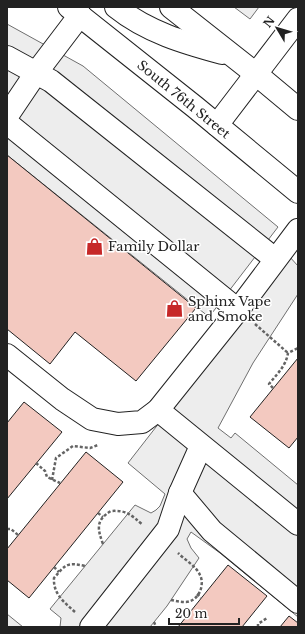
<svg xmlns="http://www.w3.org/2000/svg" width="305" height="634" font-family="'Libre Baskerville',serif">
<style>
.parking{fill:#ededed;stroke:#6f6f6f}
.building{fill:#f3c9c0;stroke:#222}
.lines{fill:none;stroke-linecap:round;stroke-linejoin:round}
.minor-casing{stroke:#222;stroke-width:24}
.major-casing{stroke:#222;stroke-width:24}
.path{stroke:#646464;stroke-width:2.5;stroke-dasharray:3 2;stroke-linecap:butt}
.minor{stroke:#fff;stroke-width:22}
.major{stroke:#fff;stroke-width:22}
.labels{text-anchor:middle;stroke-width:3;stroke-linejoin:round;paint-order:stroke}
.street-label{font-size:13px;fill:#222;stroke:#fff}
.poi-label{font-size:13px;fill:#222;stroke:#fff;text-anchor:start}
</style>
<rect width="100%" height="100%" fill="#fff"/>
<!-- parking -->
<g class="parking">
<path d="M234,7H259L250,19Z"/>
<path d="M7,24L83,66L278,227L209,317L7,155Z"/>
<path d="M289,256L298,266V294L253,363L218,428L231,438L235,433L298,485V617L220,553L191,532L187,539L191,548L199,558L167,606L150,627H60L61,618L50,609L135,505L151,513L156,510L160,506L165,494L128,463Z"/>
<path d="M7,614L23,627H7Z"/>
</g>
<!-- building -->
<g class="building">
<path d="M7,155L196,308L136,381L75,332L50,364L7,329Z"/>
<path d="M298,358V437L289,448L250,417Z"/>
<path d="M24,402L62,432L7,499V423Z"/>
<path d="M86,452L123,482L29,598L7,580V549Z"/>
<path d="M228,565L267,596L242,627H178Z"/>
<path d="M289,616L298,623V627H280Z"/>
</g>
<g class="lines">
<defs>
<g id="minor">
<path d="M7,57L51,81L275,259"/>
<path d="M7,116L36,73L80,15"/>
<path d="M7,123L238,310"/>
<path d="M217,125L298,19"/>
<path d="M7,355L62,399L92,419L118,424L142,422L158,410L238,310L298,230"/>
<path d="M158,410L298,524"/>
<path d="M180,493L212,531L298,602"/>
<path d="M91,627L168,529L180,493L201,446"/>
</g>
<g id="major">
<path d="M69,7L195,107L298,192"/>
<path d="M116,7C147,32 185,43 222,53"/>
<path d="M171,7L256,74L298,109"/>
</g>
</defs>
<!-- minor casing -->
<use href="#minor" class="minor-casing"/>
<!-- major casing -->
<use href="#major" class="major-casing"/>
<!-- path -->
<g class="path">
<path d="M255,324L288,353"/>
<path d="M273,388L269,384C277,374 286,366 288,353L298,348"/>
<path d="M36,463L45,471L47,477L60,483"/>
<path d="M52,480L56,458L73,446L90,448L98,445"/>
<path d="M98,513L103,517"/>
<path d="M7,529H11L18,535"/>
<path d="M103,544C97,528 96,520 111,511C127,510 131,515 143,525"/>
<path d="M54,567L59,572"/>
<path d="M197,594L201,598"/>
<path d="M171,600C176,601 181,602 186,602C199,601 205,585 200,575C196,566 185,560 178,553"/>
<path d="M75,612C64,602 53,594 54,578C66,564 67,562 85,566"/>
<path d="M154,622L156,627"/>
<path d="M258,627V624L267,618"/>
</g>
<!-- minor -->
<use href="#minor" class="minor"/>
<!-- major -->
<use href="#major" class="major"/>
</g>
<!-- icons -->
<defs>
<symbol id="shop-bare" viewBox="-9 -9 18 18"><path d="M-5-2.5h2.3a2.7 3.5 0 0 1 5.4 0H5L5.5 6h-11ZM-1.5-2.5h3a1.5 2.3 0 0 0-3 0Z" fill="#c62828" stroke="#fff" stroke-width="2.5" paint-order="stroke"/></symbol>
</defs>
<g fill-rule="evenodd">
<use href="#shop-bare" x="82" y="234" width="25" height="25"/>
<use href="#shop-bare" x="162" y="296" width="25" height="25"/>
</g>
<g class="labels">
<!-- street labels -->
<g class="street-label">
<text transform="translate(184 99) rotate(39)" y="5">South 76th Street</text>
</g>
<!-- poi labels -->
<g class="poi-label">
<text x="108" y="251">Family Dollar</text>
<text x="188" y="306">Sphinx Vape<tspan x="188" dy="15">and Smoke</tspan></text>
</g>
</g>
<!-- border -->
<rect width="305" height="634" fill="none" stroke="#222222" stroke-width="16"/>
<!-- north arrow -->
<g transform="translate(277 28) rotate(308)" stroke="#ffffff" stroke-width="3" paint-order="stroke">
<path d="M0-3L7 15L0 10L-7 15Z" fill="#222222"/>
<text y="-6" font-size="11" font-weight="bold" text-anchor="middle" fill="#222222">N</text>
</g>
<!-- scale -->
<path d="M169 618v6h70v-6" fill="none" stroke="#222222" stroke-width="2"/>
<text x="175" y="618" font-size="12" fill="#222222" stroke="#ffffff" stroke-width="3" paint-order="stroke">20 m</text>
</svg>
